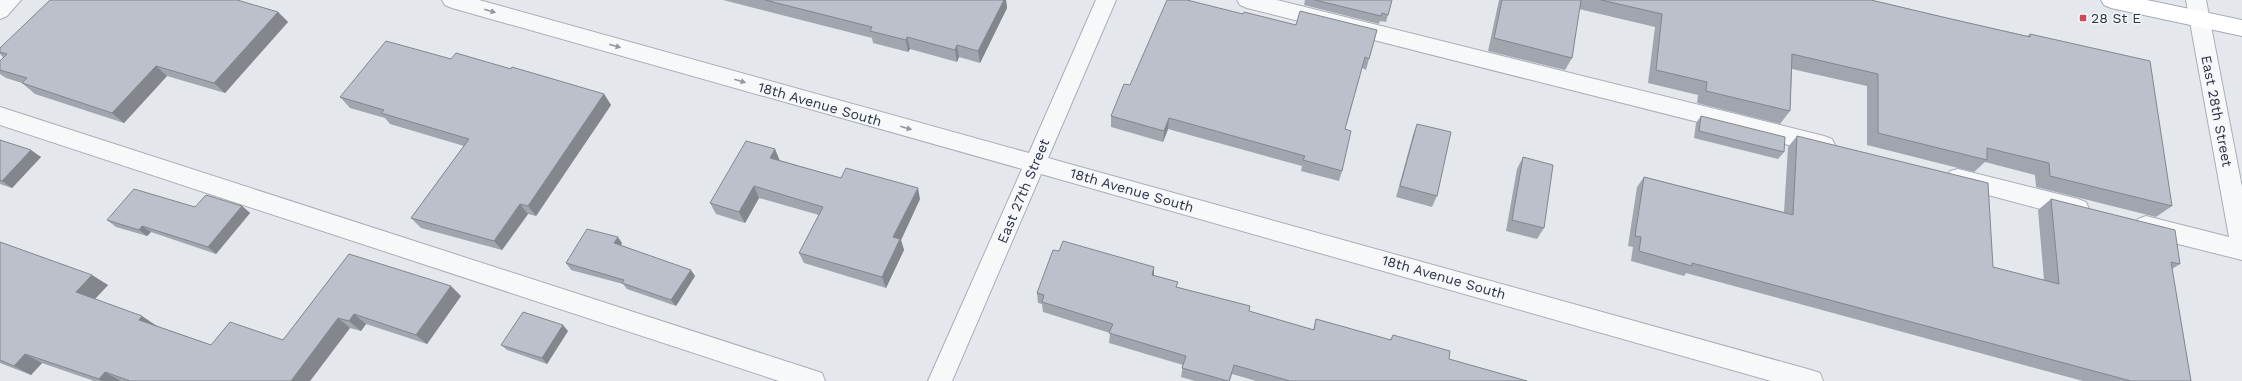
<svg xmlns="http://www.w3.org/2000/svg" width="2242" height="381" font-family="'Work Sans',sans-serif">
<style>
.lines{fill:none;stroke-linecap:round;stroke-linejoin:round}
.minor-casing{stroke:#a9aeb7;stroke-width:2}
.major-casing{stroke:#a3abb8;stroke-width:2}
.minor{fill:#f7f8fa;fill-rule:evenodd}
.major{fill:#fff;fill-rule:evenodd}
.wall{fill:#a1a5ae}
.shaded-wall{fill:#83868d}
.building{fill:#bbc0ca;stroke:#83868d}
.oneway{fill:#9196a0}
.poi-dot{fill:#d1495b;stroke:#f4f6f9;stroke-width:1.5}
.labels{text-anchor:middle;stroke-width:3;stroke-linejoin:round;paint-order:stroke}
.poi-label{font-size:14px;fill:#2b3445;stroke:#f4f6f9;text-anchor:start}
.street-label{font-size:14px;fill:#2b3445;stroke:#f4f6f9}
</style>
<rect width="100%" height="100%" fill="#e4e7ec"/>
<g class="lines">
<defs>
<g id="minor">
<path d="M0,0H21L7,16L0,19Z"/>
<path d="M442,0H479L1029,153L1096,0H1116L1048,158L1811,370L1820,373L1823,381H1771L1041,174L952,381H928L1022,169L452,8L445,5Z"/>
<path d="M1237,0H1277L1824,136L1832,139L1835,145L1832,151L1824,154L1247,8L1240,5Z"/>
<path d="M2186,0H2206L2242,187V260L2146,236L2138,233L2135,226L2138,219L2146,216L2229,237Z"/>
<path d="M0,107L813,370L822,373L825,381H779L0,125Z"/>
<path d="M1958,169L2078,199L2086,202L2089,209L2086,216L2078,219L1958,187L1950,185L1947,178L1950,171Z"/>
</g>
<path id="major" d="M2101,0H2147L2242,20V36L2111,8L2104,5Z"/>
</defs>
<!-- minor casing -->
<use href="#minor" class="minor-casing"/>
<!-- major casing -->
<use href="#major" class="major-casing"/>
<!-- minor -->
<use href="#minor" class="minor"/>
<!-- major -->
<use href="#major" class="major"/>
</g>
<!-- wall -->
<g class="wall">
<path d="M723,0H1006L1007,8L980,63L959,57L957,62L910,49L908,52L873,43L872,38Z"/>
<path d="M1305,0H1392L1386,22L1380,21L1379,24L1304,5Z"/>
<path d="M1499,0H1871L1947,18L2027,36L2030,34L2172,206L2156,217L2036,187L2035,175L1985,162L1974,172L1867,145V86L1792,69L1790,111L1780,124L1697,103L1698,95L1648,83L1655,27L1579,9L1572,58L1565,70L1488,51Z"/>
<path d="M278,12L288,22L225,93L167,76L124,123L35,94L22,83L6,78L0,74V61L3,57L0,54V48Z"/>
<path d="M1243,14L1296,25L1377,30L1366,70L1362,68L1345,129L1342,171L1339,181L1301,171L1302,166L1168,129L1163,142L1111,127V116L1130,85Z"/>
<path d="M451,59L604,94L611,105L536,216L528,214L502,250L421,228L411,218L464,146L390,124L385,118L350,108L340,97Z"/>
<path d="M1701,116L1784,152L1778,159L1694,138L1696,123Z"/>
<path d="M1417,124L1437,196L1432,207L1396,197L1413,135Z"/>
<path d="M1797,136L1993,267L2044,280L2038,210L2051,199L2180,264L2172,269L2191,381H2083L1686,273L1684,276L1631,261L1633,247L1628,246L1637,187L1644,177L1784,212L1788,147Z"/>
<path d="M0,140L41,157L12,188L0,184Z"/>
<path d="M1523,157L1544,228L1537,239L1506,231L1517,169Z"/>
<path d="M779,160L841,178L920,199L901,240L904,250L886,288L804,263L799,253L819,215L759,198L745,223L716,214L710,203Z"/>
<path d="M242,206L250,213L216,254L151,232L147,236L116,227L107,220L195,207Z"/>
<path d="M0,242L108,285L95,299L157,326L211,345L283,340L349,254L461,296L427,344L366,324L361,331L350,328L310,381H94L42,363L31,375L0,363Z"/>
<path d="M622,243L621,245L695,276L676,306L627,289L623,284L571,270L566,263Z"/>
<path d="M1059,251L1154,267V275L1177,287L1250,306L1249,311L1313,330L1316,319L1390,340L1393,335L1449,359L1527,381H1256L1232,374L1230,381H1195L1181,377L1183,365L1109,343L1110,333L1043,312L1042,304L1038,303L1037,293Z"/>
<path d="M568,331L547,364L507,350L501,345Z"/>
</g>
<!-- shaded-wall -->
<g class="shaded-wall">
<path d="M1004,0H1006L1007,8L980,63L978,51Z"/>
<path d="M278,12L288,22L225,93L214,83Z"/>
<path d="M907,37L910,49L908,52L906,40Z"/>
<path d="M957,45L959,57L957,62L955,50Z"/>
<path d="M156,66L167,76L124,123L112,113Z"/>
<path d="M604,94L611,105L536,216L528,206Z"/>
<path d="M1169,118L1168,129L1163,142L1164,131Z"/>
<path d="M775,149L780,161L770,158Z"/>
<path d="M31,150L41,157L12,188L2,181Z"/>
<path d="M754,186L759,198L745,223L739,212Z"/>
<path d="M918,188L920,199L901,240L904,250L886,288L882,277L893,237Z"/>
<path d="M520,204L528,214L502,250L494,241Z"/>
<path d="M242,206L250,213L216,254L208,247Z"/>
<path d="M142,226L151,232L147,236L139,230Z"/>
<path d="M618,237L622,243L619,249L614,243Z"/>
<path d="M1154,267V277L1152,275Z"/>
<path d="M691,270L695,276L676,306L671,300Z"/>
<path d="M92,275L108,285L92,302L76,292Z"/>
<path d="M451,286L461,296L427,344L416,335Z"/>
<path d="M354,314L366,324L361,331L349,321Z"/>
<path d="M142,316L157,326L154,329L139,320Z"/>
<path d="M338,318L350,328L310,381H291Z"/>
<path d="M563,325L568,331L547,364L542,358Z"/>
<path d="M25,354L42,363L31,375L14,366Z"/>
<path d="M105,372L121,381H101L99,379Z"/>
</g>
<!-- building -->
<g class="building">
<path d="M50,0H237L278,12L214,83L156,66L112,113L22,83L27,78L0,70V61L7,54L0,52V48Z"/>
<path d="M765,0H1004L978,51L957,45L955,50L907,37L906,40L870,31L872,27Z"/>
<path d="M1167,0H1187L1243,14L1244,12L1296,25L1300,11L1377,30L1369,59L1365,57L1345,129L1351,131L1342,171L1303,160L1305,156L1169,118L1164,131L1111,116L1124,84L1130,85Z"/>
<path d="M1315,0H1392L1388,15L1382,13L1381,16Z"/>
<path d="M1502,0H1581L1572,58L1494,38Z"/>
<path d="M1601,0H1871L1947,18L2030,37V34L2150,61L2172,206L2050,176L2049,163L1987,148V160L1878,133V74L1792,54L1790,111L1706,91L1707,82L1656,70L1662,14Z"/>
<path d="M386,41L451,59L456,53L511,69L512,67L604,94L528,206L520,204L494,241L411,218L469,139L381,113L384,110L340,97Z"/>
<path d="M1701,116L1785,137L1784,152L1699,131Z"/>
<path d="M1417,124L1451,132L1437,196L1400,186Z"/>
<path d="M1797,136L1988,183L1993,267L2059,284L2051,199L2175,230L2180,264L2171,262L2191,381H2131L1692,263V266L1639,251L1641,237L1635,236L1644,177L1793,215Z"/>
<path d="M0,140L31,150L2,181L0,180Z"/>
<path d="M746,141L775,149L770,158L841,178L846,168L918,188L893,237L900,239L882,277L799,253L823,207L754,186L739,212L710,203Z"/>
<path d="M1523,157L1553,165L1544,228L1512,220Z"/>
<path d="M134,189L195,207L206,195L242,206L208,247L142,226L139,230L107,220Z"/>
<path d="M587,229L618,237L614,243L691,270L671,300L622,283L624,280L566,263Z"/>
<path d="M1063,241L1154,267L1152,275L1178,282L1176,287L1250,306L1249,311L1314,330L1316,319L1391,340L1393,335L1450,351L1449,359L1527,381H1290L1234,365L1229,381H1228L1182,368L1186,356L1109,333L1113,324L1042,302L1044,295L1037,293L1053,250L1059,251Z"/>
<path d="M0,242L92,275L76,292L142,316L139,320L211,345L230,322L283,340L349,254L451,286L416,335L354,314L349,321L338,318L291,381H292H130L105,372L99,379L25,354L14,366L0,360Z"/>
<path d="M523,312L563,325L542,358L501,345Z"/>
</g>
<!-- one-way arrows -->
<defs><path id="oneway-solid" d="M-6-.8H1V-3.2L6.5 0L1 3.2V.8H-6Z"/></defs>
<g class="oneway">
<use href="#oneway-solid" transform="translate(490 11) rotate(16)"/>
<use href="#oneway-solid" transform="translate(615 46) rotate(16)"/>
<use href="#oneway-solid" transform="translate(740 81) rotate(16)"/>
<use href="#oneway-solid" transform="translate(906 128) rotate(16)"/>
</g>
<!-- markers -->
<rect class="poi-dot" x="2079" y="14" width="8" height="8" rx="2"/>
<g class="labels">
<!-- poi labels -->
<g class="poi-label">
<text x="2091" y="23">28 St E</text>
</g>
<!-- street labels -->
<g class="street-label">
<text transform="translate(820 104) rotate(16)" y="5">18th Avenue South</text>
<text transform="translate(2217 111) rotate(79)" y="5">East 28th Street</text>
<text transform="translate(1132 190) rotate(16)" y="5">18th Avenue South</text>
<text transform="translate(1023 191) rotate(-67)" y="5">East 27th Street</text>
<text transform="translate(1444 277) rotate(16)" y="5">18th Avenue South</text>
</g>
</g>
</svg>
